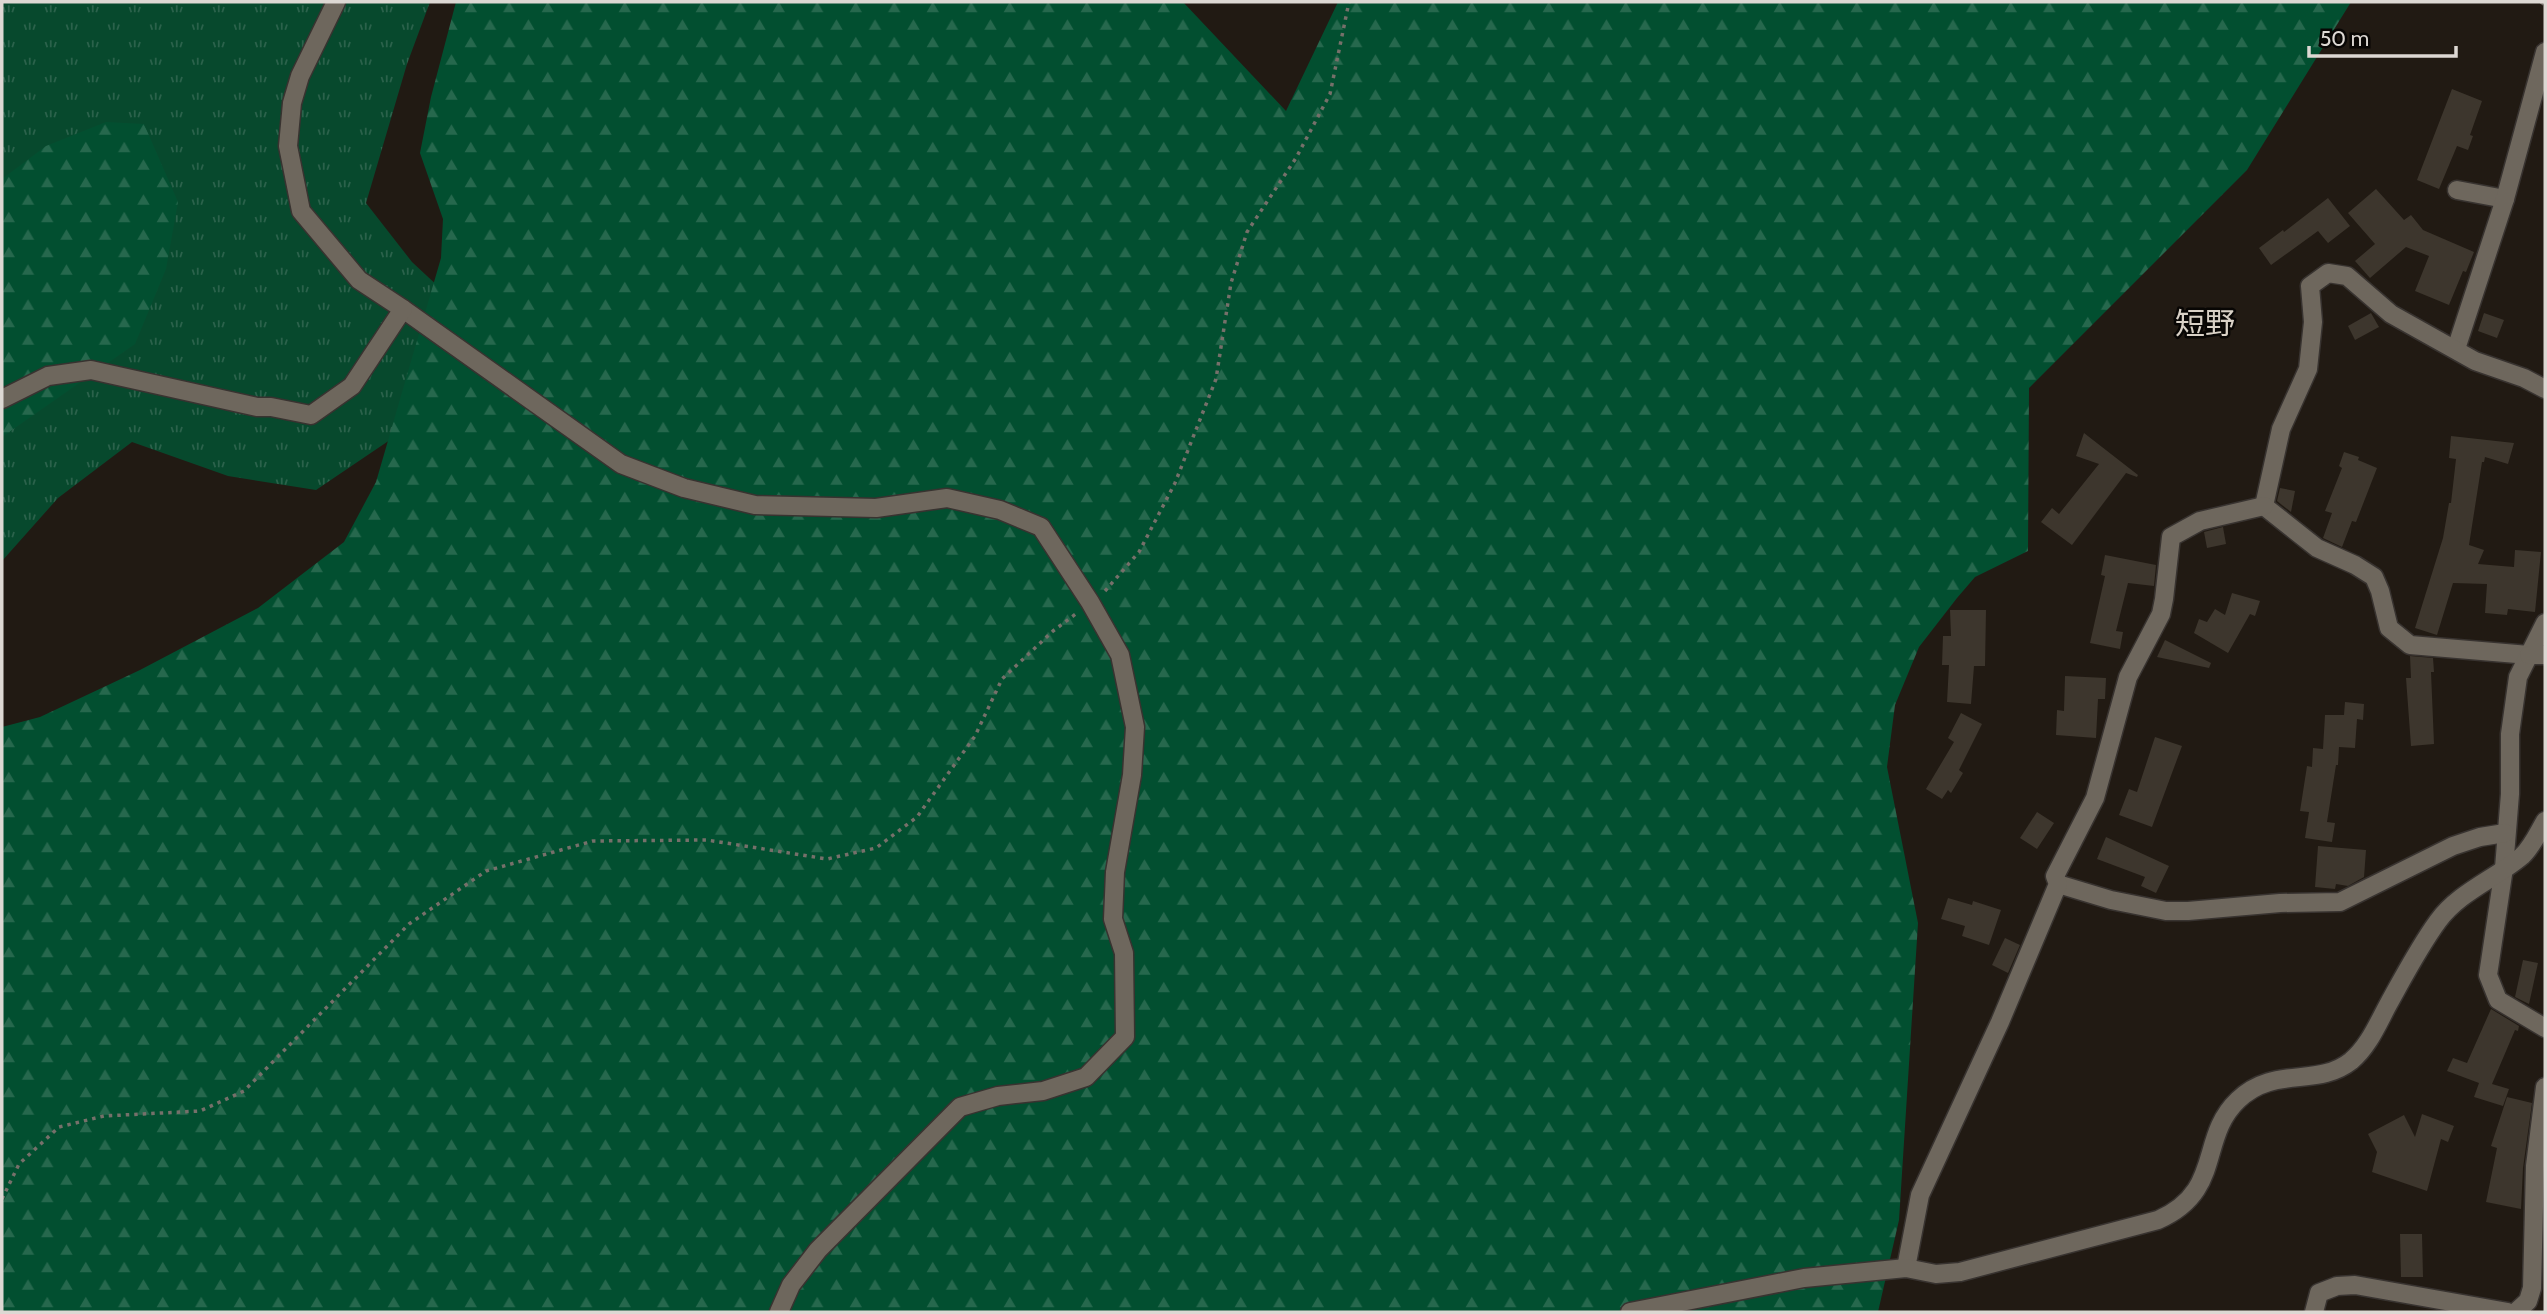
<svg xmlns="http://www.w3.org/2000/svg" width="2547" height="1314" font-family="Cabin,'Noto Sans JP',sans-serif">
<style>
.grass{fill:url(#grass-tufts)}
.forest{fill:url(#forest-firs)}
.building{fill:#3d362d}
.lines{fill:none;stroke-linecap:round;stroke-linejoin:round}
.minor-casing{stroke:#383330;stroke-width:21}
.tertiary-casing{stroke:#383330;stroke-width:21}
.path{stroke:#76706a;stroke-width:3.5;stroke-dasharray:3.5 5;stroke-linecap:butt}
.minor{stroke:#6e675d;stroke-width:18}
.tertiary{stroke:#6e675d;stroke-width:18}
.labels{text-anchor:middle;stroke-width:5;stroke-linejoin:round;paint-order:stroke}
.quarter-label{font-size:30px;fill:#d9d1c6;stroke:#080604}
</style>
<defs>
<pattern id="grass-tufts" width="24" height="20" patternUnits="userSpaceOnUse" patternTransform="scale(1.75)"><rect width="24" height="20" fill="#07492d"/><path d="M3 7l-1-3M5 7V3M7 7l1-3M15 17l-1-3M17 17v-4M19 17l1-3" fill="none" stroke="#2b624b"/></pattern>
<pattern id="forest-firs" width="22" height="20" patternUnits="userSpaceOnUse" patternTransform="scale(1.75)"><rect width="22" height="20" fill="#024f30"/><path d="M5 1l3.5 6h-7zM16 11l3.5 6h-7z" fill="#26684d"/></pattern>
</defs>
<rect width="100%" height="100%" fill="#211a13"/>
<!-- grass -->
<path class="grass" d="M2,2H430L407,64L366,203L412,262L486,331L418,421L316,490L228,476L132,442L58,498L2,561Z"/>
<!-- forest -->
<g class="forest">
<path d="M456,2H1183L1286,111L1338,2H2351L2247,170L2029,388L2028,551L1975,577L1957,598L1919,647L1895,705L1887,767L1918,923L1899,1220L1878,1312H2V727L40,717L140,670L258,608L344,542L376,482L441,258L443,219L420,153L431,97Z"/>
<path d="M106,122L144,124L178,202L166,269L135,344L2,437V179L46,146Z"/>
</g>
<!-- building -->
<g class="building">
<path d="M2452,89L2482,101L2470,135L2473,136L2468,150L2457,146L2439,189L2417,180Z"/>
<path d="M2376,189L2404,220L2411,215L2423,230L2474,252L2466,272L2463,271L2449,305L2415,291L2429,256L2406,247L2370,278L2355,261L2375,244L2348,213Z"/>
<path d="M2328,198L2350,226L2328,243L2318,231L2271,265L2259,248L2283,230L2284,232Z"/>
<path d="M2371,313L2379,327L2355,340L2348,326Z"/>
<path d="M2484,313L2504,320L2497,338L2478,331Z"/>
<path d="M2084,433L2138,475L2137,477L2126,473L2072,545L2041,522L2052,508L2059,514L2099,464L2076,456Z"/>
<path d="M2451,436L2514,443L2508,464L2485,457L2484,462H2482L2469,545L2484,550L2478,564L2514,567L2515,550L2541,552L2535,612L2508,609L2507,615L2485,613L2487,584L2453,583L2437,635L2415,628L2443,538L2449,503H2451L2456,459L2449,458Z"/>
<path d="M2344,452L2359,457L2358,460L2377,468L2356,522L2352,521L2342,547L2323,538L2332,513L2325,511L2342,468L2339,466Z"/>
<path d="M2280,488L2295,491L2291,512L2277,501Z"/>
<path d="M2223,527L2226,544L2207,548L2204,532Z"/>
<path d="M2105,555L2156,565L2154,586L2128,583L2116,631L2123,632L2120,649L2090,643L2105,576L2101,575Z"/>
<path d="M2232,593L2260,601L2255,616L2250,614L2228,653L2194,633L2199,619L2207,622L2215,609L2225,615Z"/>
<path d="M1950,610H1986L1985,666H1974L1971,704L1947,702L1949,665H1942L1943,636H1951Z"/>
<path d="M2165,640L2211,663L2209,668L2157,657Z"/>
<path d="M2410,656L2433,658L2434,672H2431L2434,744L2411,746L2406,678H2411Z"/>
<path d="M2065,676L2106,678L2105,699H2098L2096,738L2056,735L2057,710L2064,711Z"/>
<path d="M2345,702L2364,704L2363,720L2357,719L2355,748L2339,747L2338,765H2336L2327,822L2335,823L2332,842L2305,838L2309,812L2300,811L2307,766L2312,767L2313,748L2323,749L2325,715H2344Z"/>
<path d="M1961,713L1982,724L1959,770L1963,773L1951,793L1948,790L1942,799L1926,789L1954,742L1948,738Z"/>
<path d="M2155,737L2182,746L2152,827L2119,815L2129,789L2137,792Z"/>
<path d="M2037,812L2054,823L2037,849L2020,838Z"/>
<path d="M2106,837L2169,866L2156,893L2141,886L2145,877L2097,859Z"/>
<path d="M2318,846L2366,850L2364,877L2348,886L2336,884L2335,889L2315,887Z"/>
<path d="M1948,898L1972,905L1973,901L2001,910L1989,945L1962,936L1965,926L1941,919Z"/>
<path d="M2005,938L2020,945L2008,973L1992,965Z"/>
<path d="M2523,960L2538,963L2529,1004L2515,997Z"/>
<path d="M2491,1009L2519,1026L2518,1031L2515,1030L2492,1084L2509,1089L2503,1106L2474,1097L2479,1083L2447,1071L2453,1058L2467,1063Z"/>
<path d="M2507,1097L2532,1103L2523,1168L2521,1209L2486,1202L2497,1148L2491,1146Z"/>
<path d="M2422,1114L2454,1126L2448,1142L2441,1139L2427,1191L2372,1172L2377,1152L2368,1134L2404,1115L2415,1137Z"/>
<path d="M2400,1234H2422L2423,1277H2401Z"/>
</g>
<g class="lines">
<defs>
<g id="minor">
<path d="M2457,190L2505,199"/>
<path d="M2456,349L2505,199L2545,52"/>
<path d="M2264,506L2281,429L2308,369L2313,322L2310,286L2328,273L2347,276L2391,314L2475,361L2524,378L2545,389"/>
<path d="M2264,506L2317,548L2355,565L2374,577L2380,591L2389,628L2410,645L2529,655"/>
<path d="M2545,623L2518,677L2510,734V794L2504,868L2488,975L2498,1000L2545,1028"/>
<path d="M2058,884L2111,900L2166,911H2188L2280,903L2340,902L2453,846L2480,837L2505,833"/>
<path d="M1906,1268L1920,1195L2000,1022L2058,884L2055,876L2095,798L2128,677L2161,614L2164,599L2171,537L2200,521L2264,506"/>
<path d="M2314,1312L2319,1293L2337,1286L2355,1285L2508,1312"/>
<path d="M2516,1312L2528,1301L2532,1288L2535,1166L2545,1087"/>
</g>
<g id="tertiary">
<path d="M403,309L621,464L684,488L755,505L876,508L947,498L1000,510L1041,527L1090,602L1120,655L1135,727L1132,775L1115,872L1113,919L1124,953L1125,1037L1086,1077L1043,1091L998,1096L960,1107L818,1250L791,1285L779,1312"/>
<path d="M2,399L48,376L91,370L257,407H271L311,415L352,386L403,309L359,280L301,211L288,146L292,103L300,76L336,2"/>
<path d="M2529,655H2545"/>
<path d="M1630,1312L1804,1278L1906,1268L1936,1274L1960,1272L2158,1220C2224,1191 2198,1138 2238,1100C2274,1065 2317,1088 2351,1061C2369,1046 2378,1023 2389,1003C2404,976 2419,947 2438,921C2459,892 2495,879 2522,856C2532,847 2538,833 2545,821"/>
</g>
</defs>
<!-- minor casing -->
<use href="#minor" class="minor-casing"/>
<!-- tertiary casing -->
<use href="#tertiary" class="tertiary-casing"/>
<!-- path -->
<g class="path">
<path d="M2541,2L2545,5"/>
<path d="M1105,591L1139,552L1175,483L1216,379L1231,283L1247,232L1296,158L1330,94L1349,2"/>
<path d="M2,1199L19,1164L59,1127L104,1116L200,1111L244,1091L409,924L486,871L593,841L707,840L827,859L876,848L917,817L975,736L1002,679L1053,631L1077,613"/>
</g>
<!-- minor -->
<use href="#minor" class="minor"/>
<!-- tertiary -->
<use href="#tertiary" class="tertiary"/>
</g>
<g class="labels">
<!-- quarter labels -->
<g class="quarter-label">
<text x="2205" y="334">短野</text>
</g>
</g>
<!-- border -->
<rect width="2547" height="1314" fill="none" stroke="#ddd8d3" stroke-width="7"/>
<!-- scale -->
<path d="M2309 46v10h147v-10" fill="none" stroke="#ddd8d3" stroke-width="3.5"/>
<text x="2320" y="46" font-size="21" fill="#ddd8d3" stroke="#080604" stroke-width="5" paint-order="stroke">50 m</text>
</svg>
